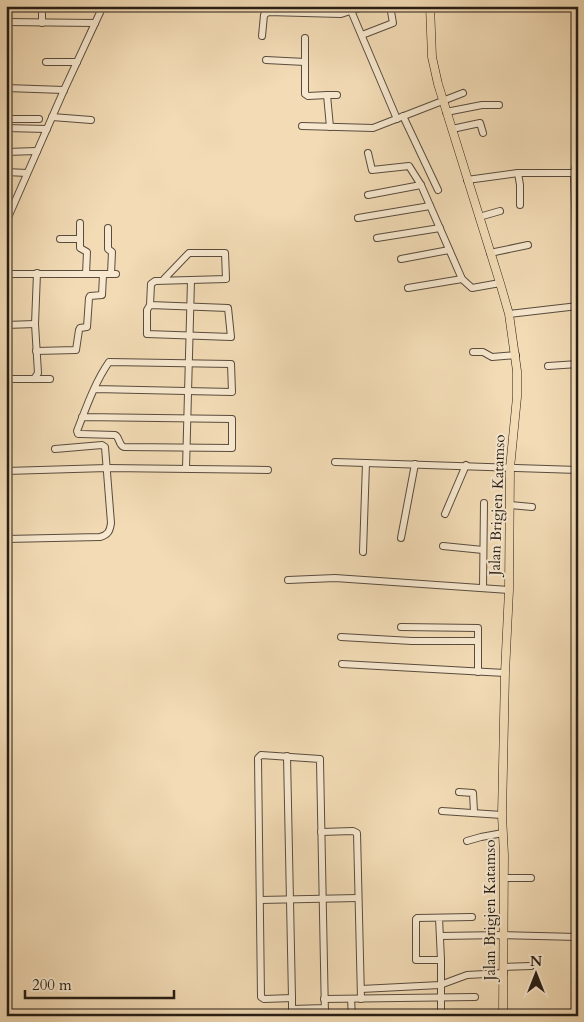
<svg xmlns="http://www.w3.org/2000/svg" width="584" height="1022" font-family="Cardo,serif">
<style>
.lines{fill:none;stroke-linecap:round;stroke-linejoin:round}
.minor-casing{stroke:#594c3d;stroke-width:8}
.major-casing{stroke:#261d15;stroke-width:9}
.minor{stroke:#f7e8cf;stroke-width:6}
.major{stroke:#f2dbb5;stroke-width:8}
.labels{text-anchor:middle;stroke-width:4;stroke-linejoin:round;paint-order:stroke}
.street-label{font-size:15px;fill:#261d15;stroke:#f7e8cf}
</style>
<rect width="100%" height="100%" fill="#f2dbb5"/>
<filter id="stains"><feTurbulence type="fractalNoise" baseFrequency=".004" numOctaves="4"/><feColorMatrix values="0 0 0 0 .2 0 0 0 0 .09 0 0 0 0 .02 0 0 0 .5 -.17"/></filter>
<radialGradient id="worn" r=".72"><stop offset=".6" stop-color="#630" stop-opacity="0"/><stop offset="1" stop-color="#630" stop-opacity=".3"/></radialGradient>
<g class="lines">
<defs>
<g id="minor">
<path d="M349,6L397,119"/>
<path d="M6,9H11"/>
<path d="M6,22L95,23"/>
<path d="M42,23V6"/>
<path d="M362,35L393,23L390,6"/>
<path d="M262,36L264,15L268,12L341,14L366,6"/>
<path d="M305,38V94L308,96L327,95L330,127"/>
<path d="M266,60L305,62"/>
<path d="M46,62H77"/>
<path d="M6,63L7,88"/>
<path d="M6,88L64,90"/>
<path d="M327,95H337"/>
<path d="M446,112L482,105H499"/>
<path d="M403,116L438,190"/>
<path d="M52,117L91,120"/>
<path d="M6,119H39"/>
<path d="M302,126L373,128L463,93"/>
<path d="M6,128L47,129"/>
<path d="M452,129L480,123L483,133"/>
<path d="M6,152L37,151"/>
<path d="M368,153L372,170L409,166L421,185L462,279L472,288L500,283"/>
<path d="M6,172L27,173"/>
<path d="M518,173L520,185V205"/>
<path d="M577,174L574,173L578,156"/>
<path d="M467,180L518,173H574L578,302"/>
<path d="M368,195L421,185"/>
<path d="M479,217L500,211"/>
<path d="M358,218L430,206"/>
<path d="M6,222L64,90L103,6"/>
<path d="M80,223V248L87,252L86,274"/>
<path d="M108,228V249L112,252L111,274"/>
<path d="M377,238L440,228"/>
<path d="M60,239H80"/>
<path d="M490,253L528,245"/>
<path d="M401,259L449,250"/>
<path d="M6,274H116"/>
<path d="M408,288L462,279"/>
<path d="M150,305L147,310V334L231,337L228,308L150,305L151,284L155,281L226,279L225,253H189L164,279"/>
<path d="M509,314L578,306"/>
<path d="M6,325L35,324"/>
<path d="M36,351L76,350L79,330L80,328L87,327L89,298L90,296L102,295L103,275"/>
<path d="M473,352H483L492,357L516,355"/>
<path d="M548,366L578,364"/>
<path d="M6,379H50"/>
<path d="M34,379L38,373L35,324L37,273"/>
<path d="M82,417L232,419V448L124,447C118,445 120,437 115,435L81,434H78L77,431C86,408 95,382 109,362L231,364L232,392L95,389"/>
<path d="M335,462L578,470"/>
<path d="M186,468L191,280"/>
<path d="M6,471L107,468L268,470"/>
<path d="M510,505L532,507"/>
<path d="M445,514L466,465"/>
<path d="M401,538L415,464"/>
<path d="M6,539L100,537C108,535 110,531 111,523L105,447L102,445L55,449"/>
<path d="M443,546L483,550"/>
<path d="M363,552L366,463"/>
<path d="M288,580L335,578L509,590"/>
<path d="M483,588L484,503"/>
<path d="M401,627L478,628V672"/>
<path d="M341,637L412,641H478"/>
<path d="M342,664L505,673"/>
<path d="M287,756L292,998"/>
<path d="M459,792L473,793L474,812"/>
<path d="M442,811L502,815"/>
<path d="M321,832L353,831L357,833L361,999"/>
<path d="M467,841L481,837L503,833"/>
<path d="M504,878H531"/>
<path d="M260,900L358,898"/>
<path d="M439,918L441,960H416V919L417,918L472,917"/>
<path d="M440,936L503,935L578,937"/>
<path d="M441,960V1016"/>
<path d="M504,967L531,966"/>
<path d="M361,989L440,985L467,975L504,973"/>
<path d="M324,999L475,997"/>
<path d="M351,999L352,1016"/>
<path d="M325,1008L292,1009V998L264,999L261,997L258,758L261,755L320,759V761L325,1016"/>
</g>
<path id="major" d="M430,6L432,57L438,84L500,283L509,314L517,371V397L510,468L509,590L505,673L502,815L504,855L503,1016"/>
</defs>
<!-- minor casing -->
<use href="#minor" class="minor-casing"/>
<!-- major casing -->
<use href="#major" class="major-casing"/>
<!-- minor -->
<use href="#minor" class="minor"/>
<!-- major -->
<use href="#major" class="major"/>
</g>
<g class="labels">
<!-- street labels -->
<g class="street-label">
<text transform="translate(497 505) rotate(-88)" y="5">Jalan Brigjen Katamso</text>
<text transform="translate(490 910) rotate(-90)" y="5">Jalan Brigjen Katamso</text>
</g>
</g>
<!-- margin -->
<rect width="584" height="1022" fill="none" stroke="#f2dbb5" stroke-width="25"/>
<rect x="8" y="8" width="569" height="1007" fill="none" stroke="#261d15" stroke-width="2.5"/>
<rect x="12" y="12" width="559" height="997" fill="none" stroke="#261d15"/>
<!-- north arrow -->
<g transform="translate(536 974)" stroke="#f7e8cf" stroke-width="4" paint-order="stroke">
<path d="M0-4L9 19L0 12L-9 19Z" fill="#261d15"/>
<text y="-8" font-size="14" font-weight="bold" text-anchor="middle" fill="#261d15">N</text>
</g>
<!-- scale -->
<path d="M25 990v8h149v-8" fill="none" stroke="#261d15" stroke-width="2.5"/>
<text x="32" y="990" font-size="15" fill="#261d15" stroke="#f7e8cf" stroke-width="4" paint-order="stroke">200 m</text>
<rect width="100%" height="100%" filter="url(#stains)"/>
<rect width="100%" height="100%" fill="url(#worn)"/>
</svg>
